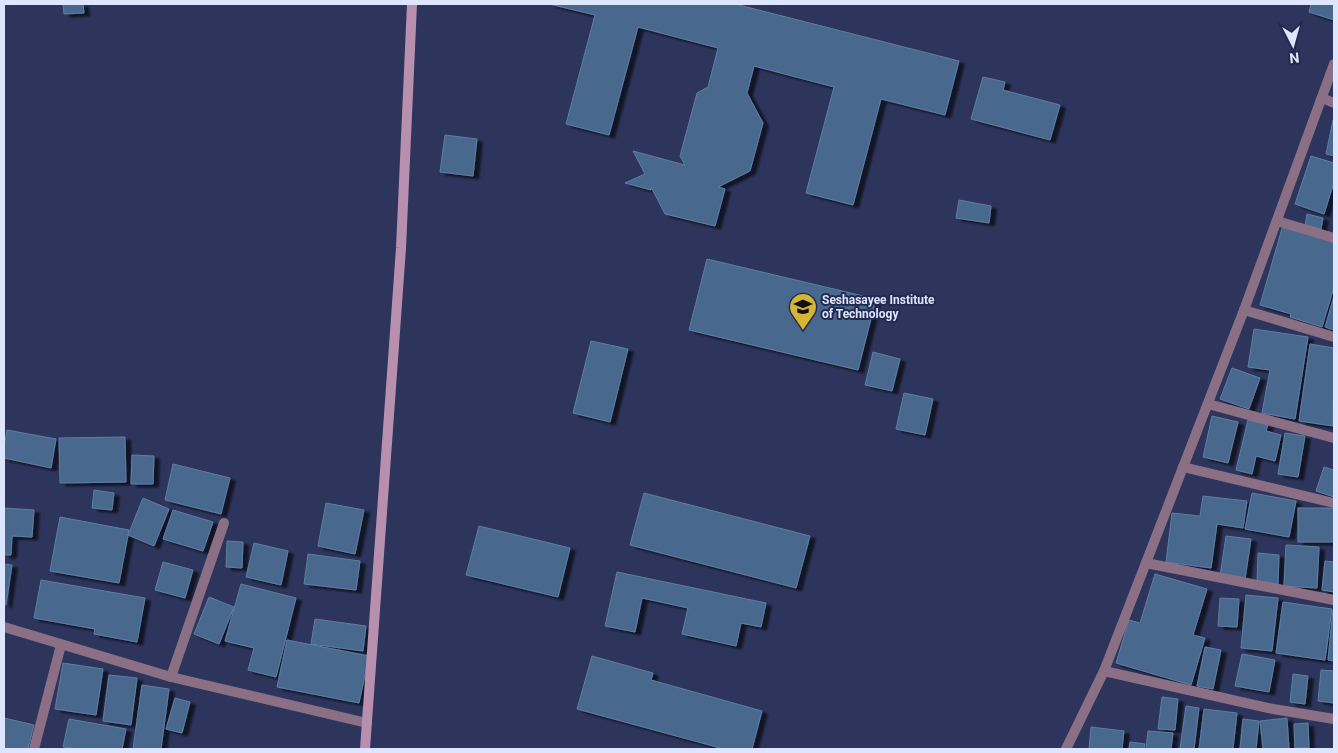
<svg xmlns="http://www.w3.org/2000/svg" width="1338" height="753" font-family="Roboto,sans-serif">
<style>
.building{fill:#4a688e;stroke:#5e7ea4;filter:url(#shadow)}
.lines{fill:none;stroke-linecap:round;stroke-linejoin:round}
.street{stroke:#8b7085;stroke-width:10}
.secondary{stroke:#b98fb0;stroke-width:10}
.labels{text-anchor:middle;stroke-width:4;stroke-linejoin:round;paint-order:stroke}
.poi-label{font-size:12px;font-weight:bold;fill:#dee5fe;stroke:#232a51;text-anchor:start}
</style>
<defs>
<filter id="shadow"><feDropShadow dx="5.5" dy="3" stdDeviation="1" flood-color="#0009"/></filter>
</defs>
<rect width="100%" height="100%" fill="#2d355c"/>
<!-- building -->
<g class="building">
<path d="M63,4H83L84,13L64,14Z"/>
<path d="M549,4H735L959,61L945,115L881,99L853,205L806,193L834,87L754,66L747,93L763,123L750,171L718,187L725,189L715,226L665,214L651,187V190L625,183L645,174L633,151L685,165L680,156L697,93L708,87L718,48L638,27L609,135L566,124L595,15Z"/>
<path d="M1311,4H1334V20L1309,12Z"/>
<path d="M983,77L1005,82L1003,90L1060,105L1050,140L971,119Z"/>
<path d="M1333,120H1334V156L1326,154Z"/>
<path d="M445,135L477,139L473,176L440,172Z"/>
<path d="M1311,156L1334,163V182L1324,214L1295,204Z"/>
<path d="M959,200L991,206L989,223L956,218Z"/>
<path d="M1307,214L1323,218L1321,229L1305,226Z"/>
<path d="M1283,225L1334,240V287L1322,327L1290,317L1291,314L1260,305Z"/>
<path d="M707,259L876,299L858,370L689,330Z"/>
<path d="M1334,296V330L1325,327Z"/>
<path d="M1254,329L1308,337L1295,419L1262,413L1270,370L1248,367Z"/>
<path d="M591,341L628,349L610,422L573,413Z"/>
<path d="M1310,344L1334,348L1333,426L1299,421Z"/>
<path d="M873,352L900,359L892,391L865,385Z"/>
<path d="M1232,368L1260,378L1249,409L1220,399Z"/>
<path d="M904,393L933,399L925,435L896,429Z"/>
<path d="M1212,416L1238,422L1228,463L1203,457Z"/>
<path d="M1248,420L1268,425L1266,431L1281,435L1275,461L1256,456L1252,474L1236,470Z"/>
<path d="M7,430L56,439L51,468L4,458V447Z"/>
<path d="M1285,433L1305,436L1298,477L1278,474Z"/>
<path d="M125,437L126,482L60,483L59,438Z"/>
<path d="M132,455L154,456L153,484H131Z"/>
<path d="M173,464L230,478L221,514L165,500Z"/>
<path d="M1324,467L1334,470V497L1316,491Z"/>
<path d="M94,490L114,493L112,510L92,508Z"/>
<path d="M644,493L810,536L796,588L630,545Z"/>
<path d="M1252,493L1296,501L1289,537L1245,529Z"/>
<path d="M1203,496L1247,501L1243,528L1217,524L1211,568L1166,562L1172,513L1200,516Z"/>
<path d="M143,498L169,509L154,546L128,535Z"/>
<path d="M326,503L364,510L355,554L318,546Z"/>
<path d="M4,508L34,510L32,537L12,536L11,555H4Z"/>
<rect x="1298" y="508" width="36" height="34"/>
<path d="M173,510L213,522L203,551L163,539Z"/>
<path d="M60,517L129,530L119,583L50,571Z"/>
<path d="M479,526L570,548L558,597L466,575Z"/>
<path d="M1226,536L1251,539L1245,579L1220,576Z"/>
<path d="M227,541L243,542L242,568L226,567Z"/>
<path d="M254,543L288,551L281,585L246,577Z"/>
<path d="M1286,545L1319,547L1317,588L1284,586Z"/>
<path d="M1258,553L1279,555L1278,584L1257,583Z"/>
<path d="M308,554L360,561L356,590L304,584Z"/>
<path d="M1325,561L1334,562V592L1322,590Z"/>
<path d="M163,562L193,570L185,598L155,590Z"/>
<path d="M4,564L12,565L6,605L4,604Z"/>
<path d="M617,572L766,603L761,627L741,623L736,646L682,634L688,608L642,598L635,632L605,626Z"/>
<path d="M1155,574L1207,589L1193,635L1205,638L1191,685L1116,663L1129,620L1140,623Z"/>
<path d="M41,580L145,598L137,642L94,634L95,629L34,618Z"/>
<path d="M241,584L296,598L276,677L248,670L254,648L225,641Z"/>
<path d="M1246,595L1278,598L1272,651L1241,648Z"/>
<path d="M209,597L234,607L219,644L194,634Z"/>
<path d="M1220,598L1239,599L1237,627L1218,626Z"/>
<path d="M1283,602L1332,609L1325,660L1276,653Z"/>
<path d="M1333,610L1334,611V661L1328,660Z"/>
<path d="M315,619L366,626L363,651L311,644Z"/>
<path d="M287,640L369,656L359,703L277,687Z"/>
<path d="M1205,647L1221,650L1213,689L1197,686Z"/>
<path d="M1242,654L1275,660L1269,692L1235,686Z"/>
<path d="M592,656L653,673L651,680L762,711L752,749H724L577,709Z"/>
<path d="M63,663L103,669L96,715L55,709Z"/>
<path d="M1321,670L1334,671V703L1318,701Z"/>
<path d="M1293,674L1308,676L1305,704L1290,702Z"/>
<path d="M109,675L137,678L131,725L103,721Z"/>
<path d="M142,685L169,689L161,749H133Z"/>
<path d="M1162,697L1178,699L1175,730L1158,729Z"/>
<path d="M175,698L190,702L182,733L166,729Z"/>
<path d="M1186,706L1199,708L1194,749H1180Z"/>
<path d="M1204,709L1237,713L1233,749H1199Z"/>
<path d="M4,718L34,725L28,749H4Z"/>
<path d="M1287,718L1289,749H1263L1260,721Z"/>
<path d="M69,719L126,729L122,749H78L63,747Z"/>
<path d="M1243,719L1259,721L1256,749H1240Z"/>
<path d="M1308,723L1309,748H1295L1294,724Z"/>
<path d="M1091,727L1124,731L1122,749H1089Z"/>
<path d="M1148,731L1173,733L1171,749H1146Z"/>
<path d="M1130,742L1145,744L1144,749H1129Z"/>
</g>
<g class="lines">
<!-- street -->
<g class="street">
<path d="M1322,98L1334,103"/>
<path d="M1277,221L1334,238"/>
<path d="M1244,310L1334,337"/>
<path d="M1208,404L1334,438"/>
<path d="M1183,467L1334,503"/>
<path d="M1146,563L1334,600"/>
<path d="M4,627L171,677L367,723"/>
<path d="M1104,671L1273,709L1334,719"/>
<path d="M171,677L224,523"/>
<path d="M34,749L61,645"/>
<path d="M1066,749L1104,671L1244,310L1334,64"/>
</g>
<!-- secondary -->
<path class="secondary" d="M365,749L401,248L412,4"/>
</g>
<!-- icons -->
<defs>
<symbol id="university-pin" viewBox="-11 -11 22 30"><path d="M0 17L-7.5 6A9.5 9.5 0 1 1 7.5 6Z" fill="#d6b534" stroke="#232a51"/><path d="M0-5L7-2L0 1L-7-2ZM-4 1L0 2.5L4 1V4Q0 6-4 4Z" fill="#111"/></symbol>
</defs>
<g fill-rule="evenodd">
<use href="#university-pin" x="787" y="291" width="32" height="43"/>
</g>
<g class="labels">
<!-- poi labels -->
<g class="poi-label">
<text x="822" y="304">Seshasayee Institute<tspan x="822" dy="14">of Technology</tspan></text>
</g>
</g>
<!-- border -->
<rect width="1338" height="753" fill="none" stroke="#dee5fe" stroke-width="10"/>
<!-- north arrow -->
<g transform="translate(1293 45) rotate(174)" stroke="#232a51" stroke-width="4" paint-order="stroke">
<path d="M0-4L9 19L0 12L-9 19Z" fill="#dee5fe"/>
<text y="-8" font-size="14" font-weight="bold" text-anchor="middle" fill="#dee5fe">N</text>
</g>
</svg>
